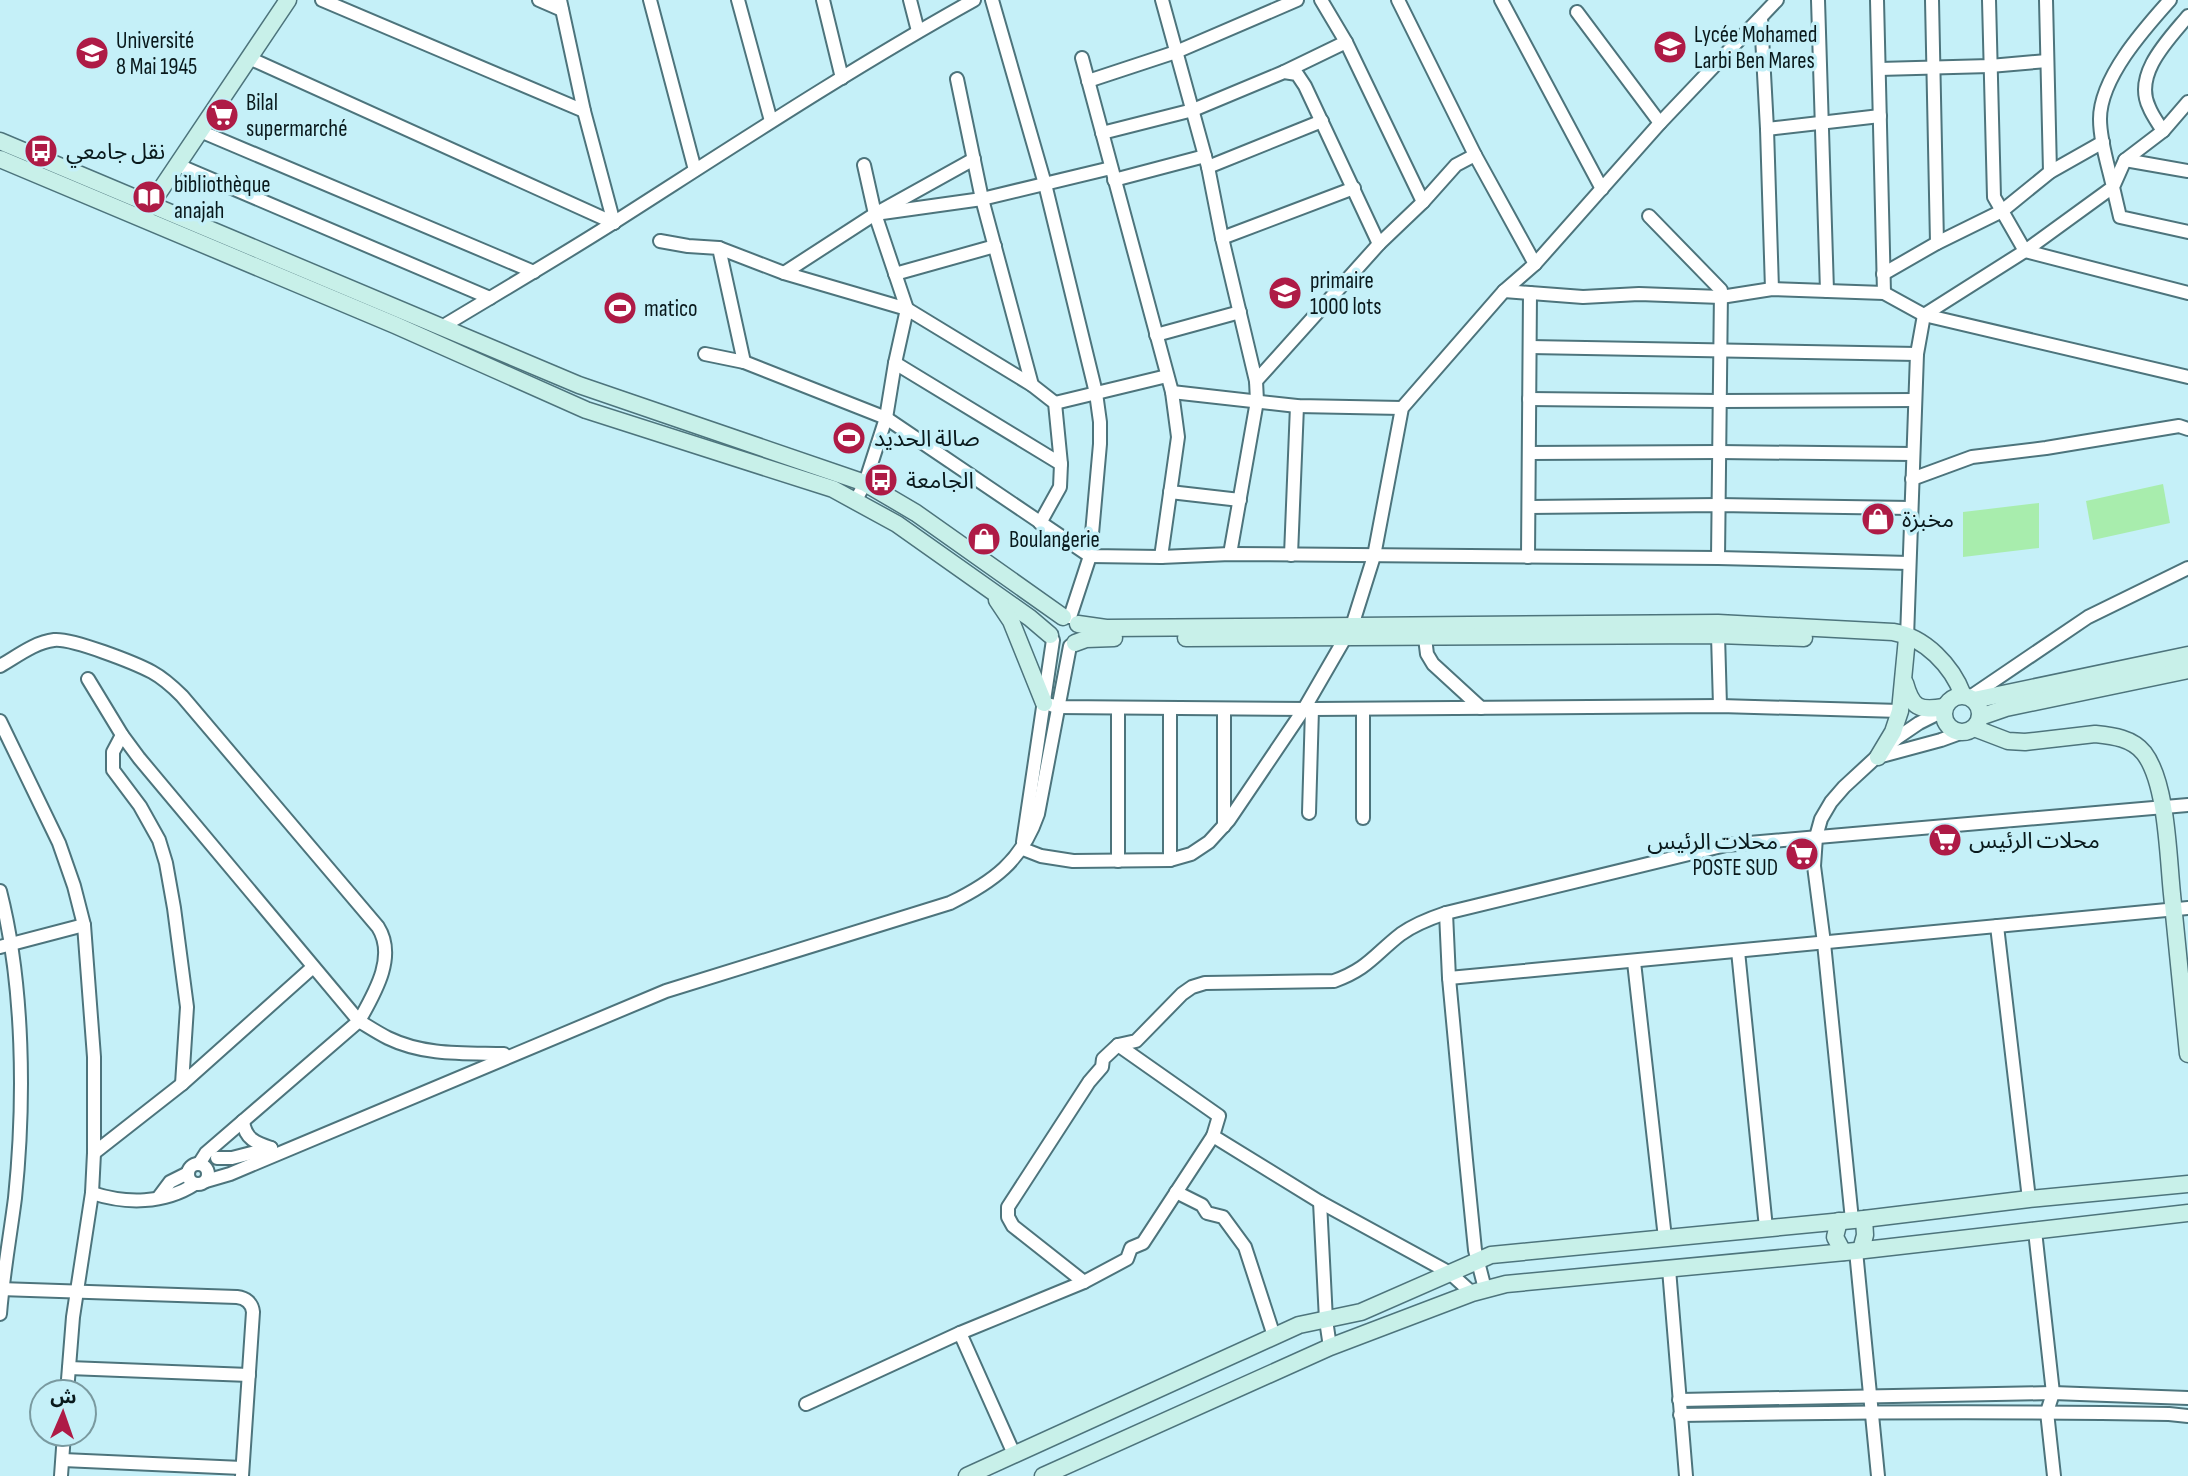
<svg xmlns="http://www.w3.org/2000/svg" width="2188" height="1476" font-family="'Sofia Sans Condensed','Noto Sans Arabic',sans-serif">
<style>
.green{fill:#a8edad}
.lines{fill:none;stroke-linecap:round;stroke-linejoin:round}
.street-casing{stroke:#4d747c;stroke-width:16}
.secondary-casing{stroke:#4d747c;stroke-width:19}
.street{stroke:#fff;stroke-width:12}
.secondary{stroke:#c8f0e9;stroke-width:16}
.labels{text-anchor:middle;stroke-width:7;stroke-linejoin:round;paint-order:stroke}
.poi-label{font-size:23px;fill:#09191c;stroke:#c5f0f8;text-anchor:start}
</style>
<rect width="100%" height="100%" fill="#c5f0f8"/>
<!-- green -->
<g class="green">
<path d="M2163,484L2170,523L2093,540L2086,501Z"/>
<path d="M2039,503V548L1963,557V512Z"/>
</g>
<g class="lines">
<defs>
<g id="street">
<path d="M322,0L584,111"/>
<path d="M539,0L562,10"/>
<path d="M560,0L584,111L614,223"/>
<path d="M650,0L695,170"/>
<path d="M738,0L771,121"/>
<path d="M823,0L842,78"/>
<path d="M910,0L918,31"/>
<path d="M992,0L1045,184L1096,393L1100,422V444L1090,556L1070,617"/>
<path d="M1162,0L1208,167L1222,238L1256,381L1257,401L1230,554"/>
<path d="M1398,0L1475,155L1535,264"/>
<path d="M1501,0L1602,189"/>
<path d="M1818,0L1827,291"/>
<path d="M1877,0L1884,293"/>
<path d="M1932,0L1937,243"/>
<path d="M1989,0L1994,197L2025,251L2188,293"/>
<path d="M2046,0L2050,172"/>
<path d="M1577,12L1660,123"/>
<path d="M1761,18L1767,129L1772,289"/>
<path d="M1346,42L1423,202"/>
<path d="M249,58L614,223"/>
<path d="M1082,58L1172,392L1178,437L1161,557"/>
<path d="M1879,69L1990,66L2047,61"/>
<path d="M1284,72L1346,42L1321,0"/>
<path d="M957,79L982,199L1032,385"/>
<path d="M1088,81L1176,52L1297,0"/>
<path d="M2188,102L2163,131L2125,160L2113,187L2120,217L2188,232"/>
<path d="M1767,129L1880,116"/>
<path d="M200,131L534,272"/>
<path d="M2163,131C2158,123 2152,115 2149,107C2133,74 2169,39 2188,16"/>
<path d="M1102,133L1193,110L1284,72L1297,74L1305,86L1379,244"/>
<path d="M2125,160L2188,171"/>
<path d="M178,165L490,298"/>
<path d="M1208,167L1322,121"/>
<path d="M1114,180L1205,156"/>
<path d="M875,214L982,199L1111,168"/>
<path d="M1649,216L1721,290L1718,558"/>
<path d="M1222,238L1354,188"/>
<path d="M660,241L688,246L719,248L744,362"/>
<path d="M719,248L784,273L907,309L1032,385L1055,403L1061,464L1060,487L1040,523"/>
<path d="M784,273L875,214L974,159"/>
<path d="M895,274L995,246"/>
<path d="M1883,274L1937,243L2002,211L2050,172L2103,142"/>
<path d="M1504,291L1583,297L1639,294L1721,297L1772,289L1884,293L1924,315L2188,377"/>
<path d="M440,328C498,293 556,259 613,223C732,147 850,69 974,0"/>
<path d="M1156,335L1240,312"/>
<path d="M1530,347L1917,354"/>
<path d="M705,354L744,362L886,418L1090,556L1161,557L1230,554L1718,558L1909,563"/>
<path d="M895,363L1061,464"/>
<path d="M1256,381L1379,244L1423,202L1456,165L1475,155"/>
<path d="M1172,392L1297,406L1402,408"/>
<path d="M1529,399L1720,401L1915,400"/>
<path d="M1055,403L1167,376"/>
<path d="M1529,453L1719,452L1913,454"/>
<path d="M1912,479L1972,457L2046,448L2179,426L2188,429"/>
<path d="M1170,492L1240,500"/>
<path d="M856,500L865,483L886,418L895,363L907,309L875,214L864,165"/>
<path d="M1529,507L1718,505L1911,508"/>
<path d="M1291,555L1297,406"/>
<path d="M1528,557L1530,293"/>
<path d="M1718,635L1720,706"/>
<path d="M1425,638L1427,654L1433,664L1481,708"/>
<path d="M1907,638L1917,354L1924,315L2025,251L2113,187C2108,165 2100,141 2100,119C2100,78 2144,29 2170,0"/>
<path d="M0,666C16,657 35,642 54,640C72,638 135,663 152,672C163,678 173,687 182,696L378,927C397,957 374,994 359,1021L206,1153L199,1164"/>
<path d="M88,679L122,735L139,758L359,1021C369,1027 378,1033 388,1038C425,1056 465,1053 504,1054"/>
<path d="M1970,697L2088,617L2188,568"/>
<path d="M1051,705L1057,707L1312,709L1720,706L1900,711"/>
<path d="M1118,708V861"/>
<path d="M1363,709V818"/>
<path d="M0,721L59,843L74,886L84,925L94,1057V1153L92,1193L73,1317L67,1392"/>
<path d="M122,735L113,752V770L140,806L159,840L166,863L174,908L187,1007L182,1084"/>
<path d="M1878,757L1941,740L1963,732"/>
<path d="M1309,813L1312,709"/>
<path d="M1224,826V709"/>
<path d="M1023,842L1053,640"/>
<path d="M1023,849L1041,856L1073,861L1170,860L1191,854L1209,842L1229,820L1304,709L1352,626L1374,556L1402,408L1504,291L1535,264L1660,123L1777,0"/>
<path d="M1170,860V708"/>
<path d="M0,891C24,985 25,1101 15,1198C10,1237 3,1275 0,1314"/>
<path d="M1446,913L1449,978L1466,1160L1475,1250L1485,1289"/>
<path d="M1997,926L2029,1199"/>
<path d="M0,947L84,925"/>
<path d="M1738,951L1766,1228"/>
<path d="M1634,962L1665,1238"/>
<path d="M1449,978L2188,908"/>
<path d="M1118,1045L1219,1116L1213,1136L1320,1202L1450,1273L1472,1293"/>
<path d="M243,1121C245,1139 256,1143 271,1148"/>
<path d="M94,1153L182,1084L313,967"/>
<path d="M217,1158H232L271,1148"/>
<circle cx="198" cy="1174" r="10"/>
<path d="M206,1181L230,1174L666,991L950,903C993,882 1022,861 1038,814L1070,646"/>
<path d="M1176,1192L1202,1205L1207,1213L1223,1217L1245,1247L1274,1336"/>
<path d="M92,1193C126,1204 164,1204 195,1184"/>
<path d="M158,1198L170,1182L188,1173"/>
<path d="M1320,1202L1326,1320L1330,1347"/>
<path d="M1852,1220L1824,943L1814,866L1816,837L1821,819L1831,802L1844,787L1897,738L1919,723L1943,711"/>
<path d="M2035,1231L2053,1393L2047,1412L2054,1476"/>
<path d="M1856,1251L1878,1476"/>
<path d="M1669,1269L1686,1476"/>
<path d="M1084,1282L1013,1226L1008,1217V1207L1089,1082L1102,1067L1103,1059L1118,1045L1136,1041L1182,994L1192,987L1205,983L1334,981C1368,969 1375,954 1401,934C1415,924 1431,918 1446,913L1726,845L2188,805"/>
<path d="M0,1289L237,1297C246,1298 252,1303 253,1312L242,1476"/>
<path d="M960,1333L1014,1454"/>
<path d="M69,1368L249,1375"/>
<path d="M1679,1400L2053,1393L2188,1398"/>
<path d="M806,1404L960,1333L1084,1282L1127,1259L1131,1248L1143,1243L1213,1136"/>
<path d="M1680,1415C1843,1412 2006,1411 2169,1414L2188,1416"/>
<path d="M63,1460L242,1468"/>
<path d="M61,1476L64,1434"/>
</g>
<g id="secondary">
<path d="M0,141L579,385L865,483L916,513L1063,617"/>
<path d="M0,159L395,325L586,410L833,489L897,524L1030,618L1050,635"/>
<path d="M145,213L288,0"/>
<path d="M997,600L1011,621L1044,703"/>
<path d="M1078,624L1106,628L1718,623L1893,632C1925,637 1952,666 1963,695"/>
<path d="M1186,638L1718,635L1804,638"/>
<path d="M1075,643L1086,639L1114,638"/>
<path d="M1905,683C1912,708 1919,711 1944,707"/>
<circle cx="1962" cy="714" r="18"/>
<path d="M1974,700L2188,655"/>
<path d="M1980,717L2006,708L2188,670"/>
<path d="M1974,728L2008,741L2025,742L2095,734C2113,736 2132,738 2144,753C2167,783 2168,856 2172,894C2177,947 2183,1001 2188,1054"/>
<path d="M1878,757L1893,732L1900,711L1907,638"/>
<path d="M1839,1221L1835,1237L1843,1252"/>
<path d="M1861,1250L1865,1235L1864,1219"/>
<path d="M967,1476L1299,1325L1361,1312L1491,1255L1864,1219L2029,1199L2188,1184"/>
<path d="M1043,1476L1330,1347L1472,1293L1506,1284L1856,1251L2188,1213"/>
</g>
</defs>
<!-- street casing -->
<use href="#street" class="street-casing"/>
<!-- secondary casing -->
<use href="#secondary" class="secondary-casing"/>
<!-- street -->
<use href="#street" class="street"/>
<!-- secondary -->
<use href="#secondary" class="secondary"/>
</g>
<!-- icons -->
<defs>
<symbol id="school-disc" viewBox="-11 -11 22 22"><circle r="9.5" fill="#ae1b46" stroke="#c5f0f8"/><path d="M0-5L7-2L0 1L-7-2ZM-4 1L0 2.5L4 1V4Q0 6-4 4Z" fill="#fff"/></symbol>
<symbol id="university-disc" viewBox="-11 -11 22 22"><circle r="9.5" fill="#ae1b46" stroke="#c5f0f8"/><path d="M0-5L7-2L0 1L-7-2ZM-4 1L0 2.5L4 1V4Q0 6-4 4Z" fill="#fff"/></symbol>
<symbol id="supermarket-disc" viewBox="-11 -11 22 22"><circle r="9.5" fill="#ae1b46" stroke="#c5f0f8"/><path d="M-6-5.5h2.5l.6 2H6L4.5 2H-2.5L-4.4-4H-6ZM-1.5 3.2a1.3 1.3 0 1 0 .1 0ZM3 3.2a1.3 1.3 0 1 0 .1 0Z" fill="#fff"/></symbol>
<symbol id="bus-disc" viewBox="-11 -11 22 22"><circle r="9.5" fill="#ae1b46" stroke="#c5f0f8"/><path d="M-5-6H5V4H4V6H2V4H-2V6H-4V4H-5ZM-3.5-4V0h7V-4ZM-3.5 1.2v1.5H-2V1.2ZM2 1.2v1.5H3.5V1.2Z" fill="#fff"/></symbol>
<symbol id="library-disc" viewBox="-11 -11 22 22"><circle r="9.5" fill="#ae1b46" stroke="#c5f0f8"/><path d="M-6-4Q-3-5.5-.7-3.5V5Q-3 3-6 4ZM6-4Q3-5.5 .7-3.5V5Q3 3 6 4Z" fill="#fff"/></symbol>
<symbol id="stadium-disc" viewBox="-11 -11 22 22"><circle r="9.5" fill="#ae1b46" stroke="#c5f0f8"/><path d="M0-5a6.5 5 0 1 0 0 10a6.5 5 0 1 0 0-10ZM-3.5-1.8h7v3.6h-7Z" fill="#fff"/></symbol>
<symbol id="shop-disc" viewBox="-11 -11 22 22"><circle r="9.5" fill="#ae1b46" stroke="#c5f0f8"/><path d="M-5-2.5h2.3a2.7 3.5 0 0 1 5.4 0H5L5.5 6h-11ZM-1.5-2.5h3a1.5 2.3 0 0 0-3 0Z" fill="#fff"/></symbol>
</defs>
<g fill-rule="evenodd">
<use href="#school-disc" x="1651" y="28" width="38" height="38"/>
<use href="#university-disc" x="73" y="34" width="38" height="38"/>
<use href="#supermarket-disc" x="203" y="96" width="38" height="38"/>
<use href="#bus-disc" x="22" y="132" width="38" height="38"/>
<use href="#library-disc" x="130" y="178" width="38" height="38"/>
<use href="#school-disc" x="1266" y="274" width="38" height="38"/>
<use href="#stadium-disc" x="601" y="289" width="38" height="38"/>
<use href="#stadium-disc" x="830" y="419" width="38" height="38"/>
<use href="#bus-disc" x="862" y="461" width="38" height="38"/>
<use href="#shop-disc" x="1859" y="500" width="38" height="38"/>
<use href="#shop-disc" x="965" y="520" width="38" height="38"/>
<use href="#supermarket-disc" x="1926" y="821" width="38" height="38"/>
<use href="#supermarket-disc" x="1783" y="835" width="38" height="38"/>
</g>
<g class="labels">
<!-- poi labels -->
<g class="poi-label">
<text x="1694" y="42">Lycée Mohamed<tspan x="1694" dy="26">Larbi Ben Mares</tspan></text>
<text x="116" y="48">Université<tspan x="116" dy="26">8 Mai 1945</tspan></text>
<text x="246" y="110">Bilal<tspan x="246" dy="26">supermarché</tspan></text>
<text x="66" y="159">نقل جامعي</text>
<text x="174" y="192">bibliothèque<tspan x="174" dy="26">anajah</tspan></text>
<text x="1310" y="288">primaire<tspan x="1310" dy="26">1000 lots</tspan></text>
<text x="644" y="316">matico</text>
<text x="874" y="446">صالة الحديد</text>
<text x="906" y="488">الجامعة</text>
<text x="1902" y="527">مخبزة</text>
<text x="1009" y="547">Boulangerie</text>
<text x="1969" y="848">محلات الرئيس</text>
<text x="1778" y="849" text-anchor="end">محلات الرئيس<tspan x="1778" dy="26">POSTE SUD</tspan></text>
</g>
</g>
<!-- north arrow -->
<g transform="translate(63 1413) rotate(2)"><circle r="33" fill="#c5f0f8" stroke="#7a9aa0" stroke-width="2"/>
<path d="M0-5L12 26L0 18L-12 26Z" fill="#ae1b46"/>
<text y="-10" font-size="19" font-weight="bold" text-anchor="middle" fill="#09191c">ش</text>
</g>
</svg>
